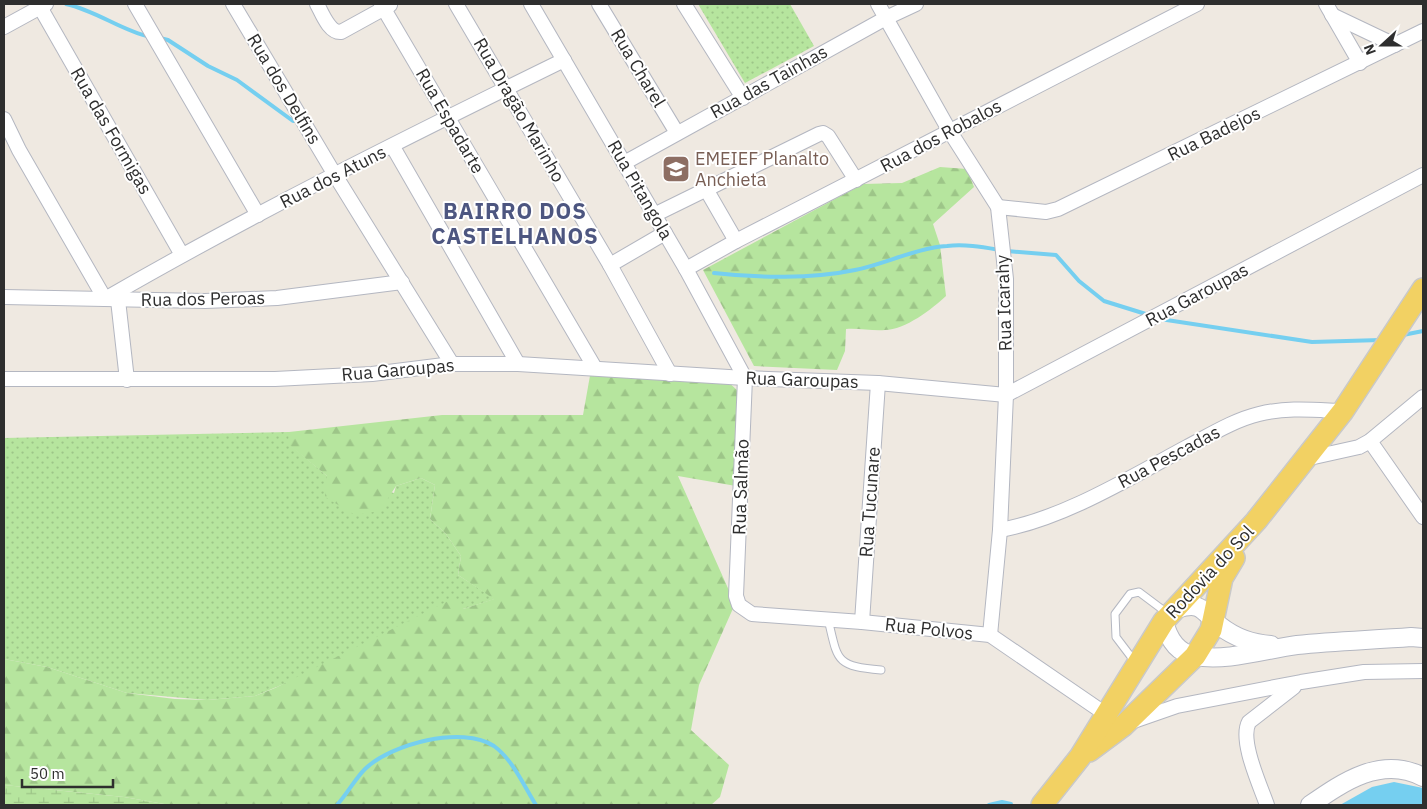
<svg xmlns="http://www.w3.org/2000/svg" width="1427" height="809" font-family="'IBM Plex Sans',sans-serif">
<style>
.green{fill:url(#green-dots)}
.forest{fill:url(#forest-firs)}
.wetland{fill:url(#wetland-marsh)}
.water{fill:#75cff0}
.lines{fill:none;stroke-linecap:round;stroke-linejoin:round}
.stream{stroke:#75cff0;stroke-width:4}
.service-casing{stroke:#b4b7c1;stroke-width:9}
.minor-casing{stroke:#b4b7c1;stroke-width:16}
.tertiary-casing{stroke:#b4b7c1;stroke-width:20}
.primary-casing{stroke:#c9c9c9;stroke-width:24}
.service{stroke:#fff;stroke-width:7}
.minor{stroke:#fff;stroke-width:14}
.tertiary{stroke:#fff;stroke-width:18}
.primary{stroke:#f2d163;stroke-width:21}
.labels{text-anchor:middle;stroke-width:4;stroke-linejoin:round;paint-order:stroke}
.street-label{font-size:18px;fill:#2e2e2e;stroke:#fff}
.education-label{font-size:18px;fill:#785e54;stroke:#fff;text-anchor:start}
.district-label{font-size:22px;font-weight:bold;letter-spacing:1px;fill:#4d5680;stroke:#fff}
</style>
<defs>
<pattern id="green-dots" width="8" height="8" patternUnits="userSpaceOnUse" patternTransform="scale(1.25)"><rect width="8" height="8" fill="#b6e59e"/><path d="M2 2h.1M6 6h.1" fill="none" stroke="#9dc588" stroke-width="1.8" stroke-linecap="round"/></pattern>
<pattern id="forest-firs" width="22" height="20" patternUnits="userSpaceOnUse" patternTransform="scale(1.25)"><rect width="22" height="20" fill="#b6e59e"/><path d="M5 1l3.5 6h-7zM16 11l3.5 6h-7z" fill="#9dc588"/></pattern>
<pattern id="wetland-marsh" width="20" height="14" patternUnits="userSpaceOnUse" patternTransform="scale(1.25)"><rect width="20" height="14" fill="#b6e59e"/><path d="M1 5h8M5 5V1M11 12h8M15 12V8" fill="none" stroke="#9dc588"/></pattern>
</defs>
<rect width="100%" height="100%" fill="#efe9e1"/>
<!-- green -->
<g class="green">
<path d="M698,4H790L814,46L745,83Z"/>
<path d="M289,432V444L327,476L394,493L396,486L421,478L435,485L430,519L446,534L461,556L458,575L495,599L463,609L255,696L207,700L127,693L47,667L4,659V438Z"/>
</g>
<!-- forest -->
<g class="forest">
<path d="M940,167L967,169L974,187L933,224L940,245L946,296C932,309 905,330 885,330C872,331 859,328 846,329L845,351L837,370L754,366L703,270L863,184L902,183Z"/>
<path d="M591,370L727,381L737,390L741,400L736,486L678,476L735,604L699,685L691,730L729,765L720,797L711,805H170L124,797L4,785V659L47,667L127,693L175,699L207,700L255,696L275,688L452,599L463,609L494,599L458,575L461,556L446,534L430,519L435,485L421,478L396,486L380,511L355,515L325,497L327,476L288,444L289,432L442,415H583Z"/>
</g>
<!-- wetland -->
<path class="wetland" d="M4,785L124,797L170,805H4Z"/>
<!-- water -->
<path class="water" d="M1394,782L1423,788V805H1340L1372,787Z"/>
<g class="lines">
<!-- stream -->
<g class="stream">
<path d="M66,4C97,11 120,30 150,37"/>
<path d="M160,38L168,40L208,66L237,80L293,121"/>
<path d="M1007,251L1056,255L1079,281L1104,301L1149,315"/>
<path d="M714,273C757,278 812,279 855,270C885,264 916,248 947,246C965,244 982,247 1000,250"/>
<path d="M1160,319L1312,342L1381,340"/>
<path d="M1403,335L1423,331"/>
<path d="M337,805C347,794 355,779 365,769C391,744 462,725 494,746C513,760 524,786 536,805"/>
<path d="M989,805L1002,802L1011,804"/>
</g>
<defs>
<g id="service">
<path d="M828,619C838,661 835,666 881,670"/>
<path d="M1135,662L1116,637L1115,614L1130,594L1139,592L1167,613"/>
</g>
<g id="minor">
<path d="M135,4L258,215"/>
<path d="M233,4L335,175L452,364"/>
<path d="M317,4C322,13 329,33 341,32L390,5"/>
<path d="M381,4L595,368"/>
<path d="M456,4L610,265L670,374"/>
<path d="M531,4L686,269L745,378L736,596L739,605L752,614L862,622L990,635L1107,715"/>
<path d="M599,4L677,133"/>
<path d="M684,4L743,98"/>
<path d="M878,4L949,130L998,207L1006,279V395L1000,530L990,635"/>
<path d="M1326,4L1360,63"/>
<path d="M40,7L182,255"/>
<path d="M1332,15L1395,45"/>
<path d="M4,27L46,4"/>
<path d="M4,119L19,150L105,299C254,213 409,136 564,60"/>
<path d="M393,147L518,364"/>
<path d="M624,163L886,18L916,4"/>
<path d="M706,189L736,241"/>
<path d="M998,207L1046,212L1058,209L1423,31"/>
<path d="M654,215L819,134L823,133L828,136L856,180"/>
<path d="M610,265L665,233"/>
<path d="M686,269L736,241L1197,4"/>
<path d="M4,297L205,301L277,298L402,282"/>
<path d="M118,300L127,380"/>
<path d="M4,379H275L372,374L452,364H518L745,378L878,383L1006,395L1423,175"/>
<path d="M1370,441L1423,517"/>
<path d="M1305,459L1359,447L1370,441L1423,397"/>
<path d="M1000,530C1063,519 1131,477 1187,447C1210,435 1234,420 1259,414C1287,407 1315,410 1343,411"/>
<path d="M862,622L878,383"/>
<path d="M1131,722L1177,706L1301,682L1364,672L1423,671"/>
<path d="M1267,805C1260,785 1239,740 1249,722L1294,687"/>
</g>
<g id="tertiary">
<path d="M1177,609C1203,600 1203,613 1220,626C1234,637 1253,644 1271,645"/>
<path d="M1164,621C1168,638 1177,653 1195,656C1226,662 1266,649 1297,645C1335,641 1373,640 1411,637L1423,638"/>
<path d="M1310,805C1343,782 1382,755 1423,777"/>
</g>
<g id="primary">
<path d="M1089,751L1124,725L1195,656L1211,630L1222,578L1234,558"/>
<path d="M1042,805L1080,757L1164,621L1256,521L1343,411L1423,289"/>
</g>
</defs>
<!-- service casing -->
<use href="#service" class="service-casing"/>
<!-- minor casing -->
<use href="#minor" class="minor-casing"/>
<!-- tertiary casing -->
<use href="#tertiary" class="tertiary-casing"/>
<!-- primary casing -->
<use href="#primary" class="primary-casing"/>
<!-- service -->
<use href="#service" class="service"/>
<!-- minor -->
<use href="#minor" class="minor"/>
<!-- tertiary -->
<use href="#tertiary" class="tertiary"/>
<!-- primary -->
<use href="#primary" class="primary"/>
</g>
<!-- icons -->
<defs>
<symbol id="school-square" viewBox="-11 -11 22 22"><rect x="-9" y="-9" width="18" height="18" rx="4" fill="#8d6e63" stroke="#fff"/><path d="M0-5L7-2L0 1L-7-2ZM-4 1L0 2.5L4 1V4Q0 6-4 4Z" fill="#fff"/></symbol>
</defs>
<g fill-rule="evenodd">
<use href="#school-square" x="660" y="153" width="32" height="32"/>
</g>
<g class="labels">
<!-- street labels -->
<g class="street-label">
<text transform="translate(638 68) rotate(59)" y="6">Rua Charel</text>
<text transform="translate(769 82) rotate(-29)" y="6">Rua das Tainhas</text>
<text transform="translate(284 89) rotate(59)" y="6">Rua dos Delfins</text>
<text transform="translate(519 110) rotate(60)" y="6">Rua Dragão Marinho</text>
<text transform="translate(450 121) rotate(60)" y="6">Rua Espadarte</text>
<text transform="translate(111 131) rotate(60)" y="6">Rua das Formigas</text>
<text transform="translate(1214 134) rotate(-26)" y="6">Rua Badejos</text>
<text transform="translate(941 136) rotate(-28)" y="6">Rua dos Robalos</text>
<text transform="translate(333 177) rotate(-27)" y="6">Rua dos Atuns</text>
<text transform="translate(640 190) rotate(60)" y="6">Rua Pitangola</text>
<text transform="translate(1197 295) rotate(-28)" y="6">Rua Garoupas</text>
<text transform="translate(203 299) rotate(-1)" y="6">Rua dos Peroas</text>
<text transform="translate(1004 303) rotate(-92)" y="6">Rua Icarahy</text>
<text transform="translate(398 370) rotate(-5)" y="6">Rua Garoupas</text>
<text transform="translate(802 380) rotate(2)" y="6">Rua Garoupas</text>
<text transform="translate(1169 457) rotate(-28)" y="6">Rua Pescadas</text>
<text transform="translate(741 487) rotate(-88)" y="6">Rua Salmão</text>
<text transform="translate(870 502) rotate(-86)" y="6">Rua Tucunare</text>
<text transform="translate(1210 572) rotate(-47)" y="6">Rodovia do Sol</text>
<text transform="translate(929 629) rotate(6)" y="6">Rua Polvos</text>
</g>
<!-- education labels -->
<g class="education-label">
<text x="695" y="165">EMEIEF Planalto<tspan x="695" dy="21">Anchieta</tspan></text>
</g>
<!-- district labels -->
<g class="district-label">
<text x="515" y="219">BAIRRO DOS<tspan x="515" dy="25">CASTELHANOS</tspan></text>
</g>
</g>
<!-- border -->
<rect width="1427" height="809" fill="none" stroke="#2e2e2e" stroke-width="10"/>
<!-- north arrow -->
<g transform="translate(1382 45) rotate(249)" stroke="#ffffff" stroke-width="4" paint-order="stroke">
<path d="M0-4L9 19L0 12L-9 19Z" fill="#2e2e2e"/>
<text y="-8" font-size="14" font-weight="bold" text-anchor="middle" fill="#2e2e2e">N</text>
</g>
<!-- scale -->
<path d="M22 779v8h91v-8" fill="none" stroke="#2e2e2e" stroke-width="2.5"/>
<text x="30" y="779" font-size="15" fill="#2e2e2e" stroke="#ffffff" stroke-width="4" paint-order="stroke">50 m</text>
</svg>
